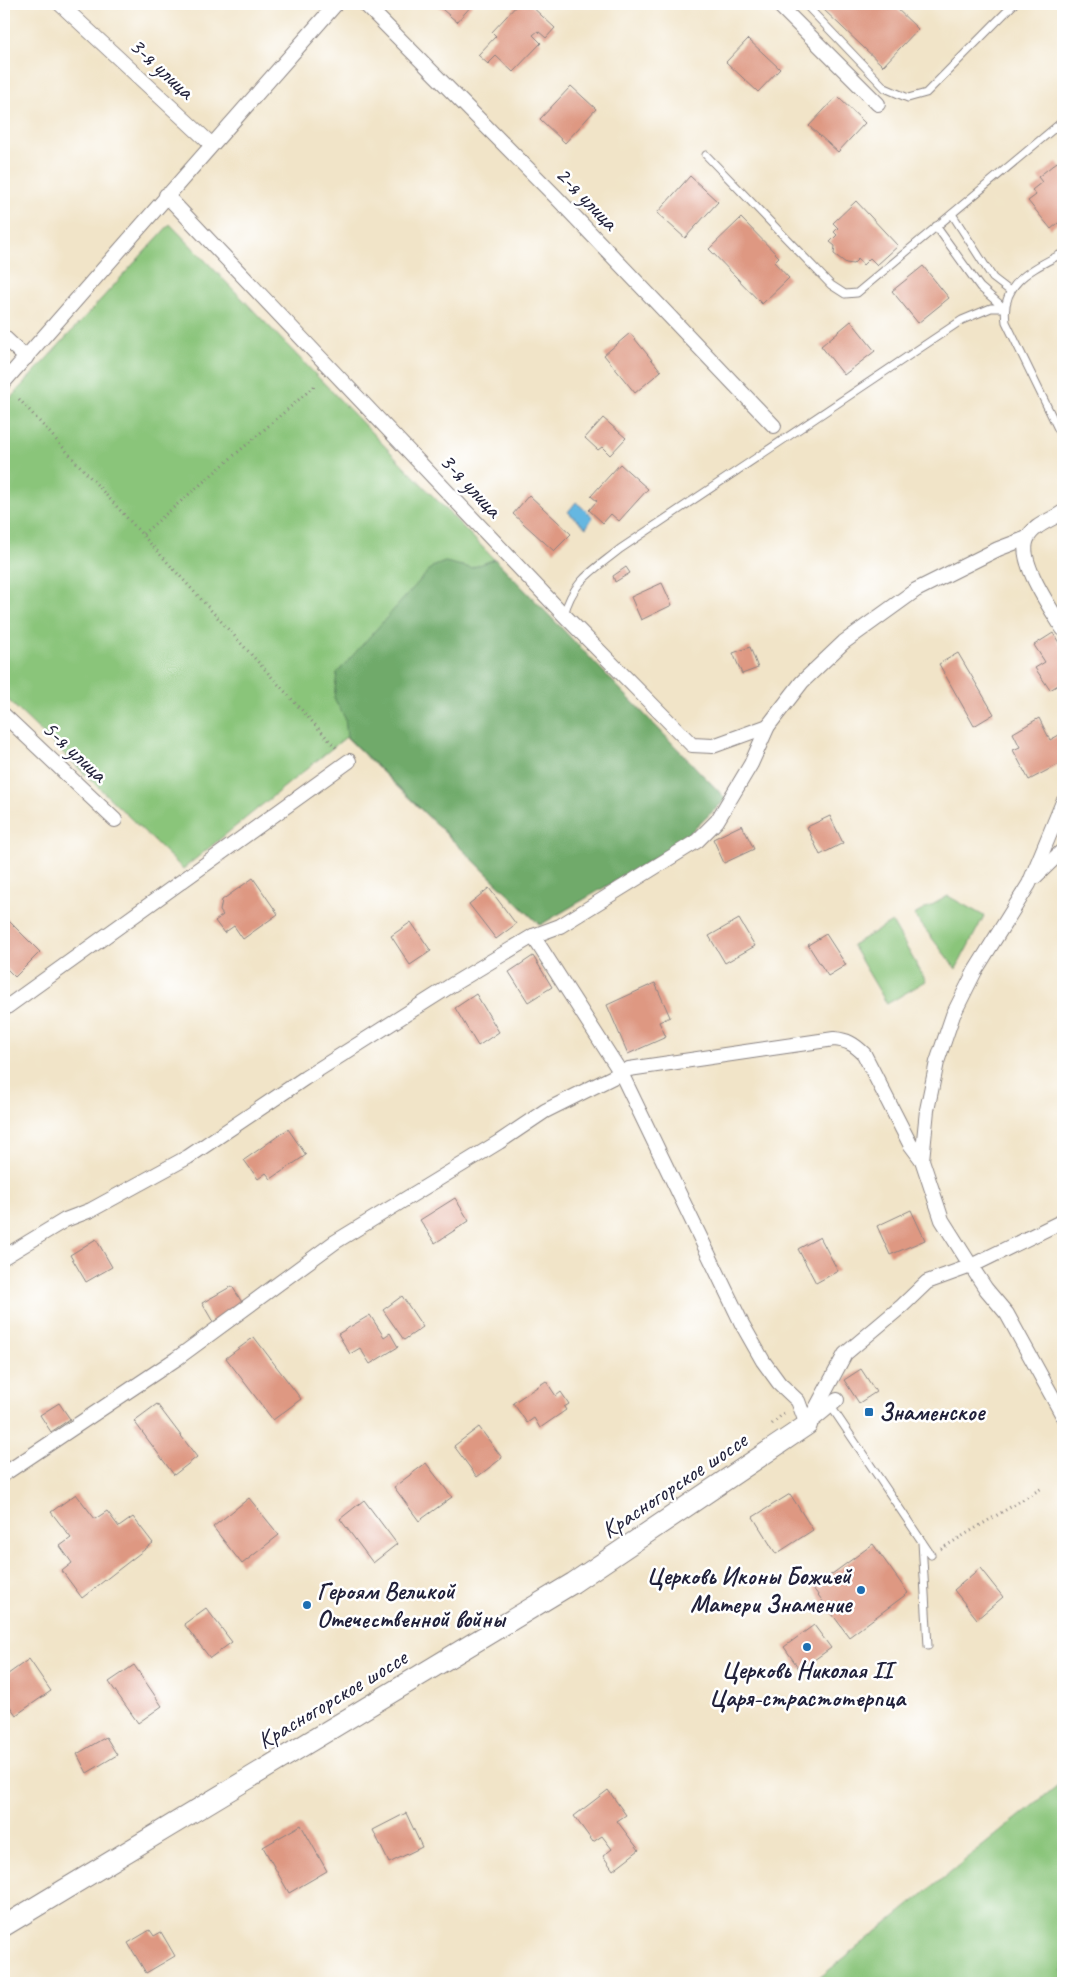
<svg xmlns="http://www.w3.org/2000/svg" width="1067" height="1987" font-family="Caveat,sans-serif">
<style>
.green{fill:#8ac57a;stroke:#56745a}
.forest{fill:#6faa6a;stroke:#486652}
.water{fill:#65b7e1;stroke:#446c8e}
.building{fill:#de9882}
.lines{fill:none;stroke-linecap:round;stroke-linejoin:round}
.lane-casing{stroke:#8a8382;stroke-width:9}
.street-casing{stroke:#8a8382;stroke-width:16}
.secondary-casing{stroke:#8a8382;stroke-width:22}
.path{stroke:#8a8382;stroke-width:3;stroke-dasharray:1 4;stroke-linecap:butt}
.lane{stroke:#fff;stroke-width:7}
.street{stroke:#fff;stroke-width:14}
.secondary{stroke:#fff;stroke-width:20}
.poi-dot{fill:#1f6fb2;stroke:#fff;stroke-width:2}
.labels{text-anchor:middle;stroke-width:5;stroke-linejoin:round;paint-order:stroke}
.street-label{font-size:24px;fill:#22223b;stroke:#fff}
.poi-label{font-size:24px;font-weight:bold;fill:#22223b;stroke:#fff;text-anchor:start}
</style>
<rect width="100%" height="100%" fill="#fff"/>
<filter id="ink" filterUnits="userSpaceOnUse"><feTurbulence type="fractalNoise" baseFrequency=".02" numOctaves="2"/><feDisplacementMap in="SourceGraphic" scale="10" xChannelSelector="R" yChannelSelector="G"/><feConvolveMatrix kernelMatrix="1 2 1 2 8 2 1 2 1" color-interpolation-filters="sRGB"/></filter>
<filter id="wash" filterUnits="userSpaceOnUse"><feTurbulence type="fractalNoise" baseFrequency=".0096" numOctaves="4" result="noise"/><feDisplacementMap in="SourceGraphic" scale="20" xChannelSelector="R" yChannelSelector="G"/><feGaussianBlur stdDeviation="1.12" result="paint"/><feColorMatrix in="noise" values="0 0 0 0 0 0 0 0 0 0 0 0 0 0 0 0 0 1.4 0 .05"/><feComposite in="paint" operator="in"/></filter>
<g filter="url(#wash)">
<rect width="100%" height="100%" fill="#f1e4c8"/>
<!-- green -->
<g class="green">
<path d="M170,224L726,799L677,845L540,925L346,737L183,869L4,696V405Z"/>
<path d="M948,896L984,916L956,969L914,915Z"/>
<path d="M892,922L926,981L887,1004L852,945Z"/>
<path d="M1063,1781V1983H813Z"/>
</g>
<!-- forest -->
<path class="forest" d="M495,559L726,799L677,845L540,925L347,737L345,718L334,698L337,673L432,567L445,562L471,568Z"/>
<!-- water -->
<path class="water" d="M576,502L593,517L586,528L568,512Z"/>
<g id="blocks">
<!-- building -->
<g class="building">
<path d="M436,4H473L457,22Z"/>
<path d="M518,4H529L555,28L546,38L538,31L533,35L541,43L513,72L496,56L488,64L478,55L496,36L492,32Z"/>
<path d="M826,4H892L918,29L883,66L822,8Z"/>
<path d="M748,39L780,69L758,92L726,62Z"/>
<path d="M571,86L596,109L565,143L540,119Z"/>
<path d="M837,96L865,123L838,152L809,126Z"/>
<path d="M1057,162L1063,170V219L1051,229L1028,201L1036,195L1032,190L1042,182L1038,177Z"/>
<path d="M690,176L718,202L685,238L657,213Z"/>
<path d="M856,201L898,246L877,265L870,258L863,265L858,259L853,264L846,263L834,254L835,246L830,242L837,235L834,232L838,228L833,223Z"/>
<path d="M741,218L779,257L774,262L789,278L762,304L709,249Z"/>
<path d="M923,266L949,298L918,323L892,291Z"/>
<path d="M851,321L875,351L844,375L821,346Z"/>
<path d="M630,333L661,371L635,393L604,355Z"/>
<path d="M603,418L626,438L610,455L602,447L598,450L585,438Z"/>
<path d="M620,464L648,489L619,521L611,514L603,523L589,510L597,501L591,496Z"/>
<path d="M529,495L571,534L554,551L513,514Z"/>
<path d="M626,567L630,573L615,582L613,576Z"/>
<path d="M662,583L672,605L641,620L631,597Z"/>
<path d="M1053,633L1063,649V682L1050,690L1035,668L1045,662L1034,645Z"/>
<path d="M750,647L758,668L742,674L733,653Z"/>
<path d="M958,653L994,714L974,726L939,664Z"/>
<path d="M1039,718L1050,740L1059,735L1063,744V762L1029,780L1013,750L1020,747L1013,733Z"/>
<path d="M830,816L843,843L820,855L807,827Z"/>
<path d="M742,825L754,849L724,863L713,839Z"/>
<path d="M253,878L278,914L243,939L234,926L224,933L215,921L223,915L220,911L222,900Z"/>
<path d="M489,888L516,924L496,939L469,904Z"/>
<path d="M4,916L40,952L15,977L4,966Z"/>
<path d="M739,919L755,946L725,963L709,936Z"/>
<path d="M411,922L431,951L410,965L391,936Z"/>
<path d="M826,934L846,965L828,976L808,945Z"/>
<path d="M533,956L552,987L528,1002L509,972Z"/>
<path d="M655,983L670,1017L659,1022L666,1037L628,1054L607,1005Z"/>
<path d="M476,994L499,1032L478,1046L455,1008Z"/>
<path d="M288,1129L306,1155L271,1179L266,1173L258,1179L244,1160Z"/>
<path d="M455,1198L469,1221L435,1243L420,1220Z"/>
<path d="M911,1210L925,1240L890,1255L877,1226Z"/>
<path d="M820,1237L838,1271L816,1283L798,1249Z"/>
<path d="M96,1239L112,1267L86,1282L70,1255Z"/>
<path d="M232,1286L243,1304L213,1322L202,1303Z"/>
<path d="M402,1296L423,1327L404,1340L383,1310Z"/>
<path d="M370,1315L384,1337L390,1333L398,1347L370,1364L360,1348L350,1354L338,1334Z"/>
<path d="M254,1337L301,1399L273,1420L226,1358Z"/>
<path d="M861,1369L876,1392L859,1403L844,1380Z"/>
<path d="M546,1381L556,1396L561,1392L569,1404L564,1407L566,1410L540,1428L534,1418L527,1423L513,1403Z"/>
<path d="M59,1403L70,1419L51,1432L40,1415Z"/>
<path d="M157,1404L197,1457L174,1475L134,1421Z"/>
<path d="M479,1427L502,1458L477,1477L454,1446Z"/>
<path d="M426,1463L452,1497L419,1521L394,1487Z"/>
<path d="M76,1494L95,1519L107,1511L119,1527L133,1517L153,1543L82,1598L62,1571L72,1563L60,1546L71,1538L51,1512Z"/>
<path d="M790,1494L813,1530L776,1554L753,1517Z"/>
<path d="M249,1498L279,1535L242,1564L213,1527Z"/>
<path d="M364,1500L397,1544L373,1563L340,1519Z"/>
<path d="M873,1544L908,1593L849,1637L813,1588Z"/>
<path d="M980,1568L1003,1597L977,1619L954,1590Z"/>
<path d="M206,1608L232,1642L210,1658L184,1624Z"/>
<path d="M814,1625L831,1648L800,1670L784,1647Z"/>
<path d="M29,1659L51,1691L16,1715L4,1698V1677Z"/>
<path d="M134,1665L162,1706L138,1723L109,1682Z"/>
<path d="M106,1737L117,1755L87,1773L77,1754Z"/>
<path d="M608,1790L626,1815L617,1821L639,1850L613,1870L603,1856L612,1849L602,1836L593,1842L574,1816Z"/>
<path d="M406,1813L422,1847L389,1863L373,1830Z"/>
<path d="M301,1825L327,1871L289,1893L263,1847Z"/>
<path d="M150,1930L154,1936L161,1932L175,1956L146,1973L128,1943Z"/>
</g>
</g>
</g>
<g filter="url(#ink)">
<use href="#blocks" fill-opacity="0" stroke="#8a8382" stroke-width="1"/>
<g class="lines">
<defs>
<g id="lane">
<path d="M805,4L885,88L908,98L926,93L1014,4"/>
<path d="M706,155L831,285L845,294L857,293L1063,121"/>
<path d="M952,214L993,278L1010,291"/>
<path d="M1063,253C1033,269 1000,282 1006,322L1063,439"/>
<path d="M564,615C573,580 594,570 620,549L962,320L991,308H1004L980,287L936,226"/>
<path d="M830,1405L931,1555"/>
<path d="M922,1542L928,1646"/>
</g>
<g id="street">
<path d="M60,4L211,144"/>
<path d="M365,4L556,197L774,426"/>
<path d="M778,4L878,104"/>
<path d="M166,195L564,615L692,745L713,746L768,726"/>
<path d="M4,337L26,358"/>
<path d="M4,382L336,4"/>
<path d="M1063,512C1052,520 1033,525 1027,539C1017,561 1052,610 1063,629"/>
<path d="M4,715L115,820"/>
<path d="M1063,802L1029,884L975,971L953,1015L937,1062L927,1110L922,1160L942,1220L971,1266L1063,1221"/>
<path d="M1035,877L1063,850"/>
<path d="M533,936L621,1073L742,1324L763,1361L779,1383L798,1401L807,1425"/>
<path d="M4,1009L349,761"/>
<path d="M4,1257L65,1220L91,1210L188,1157L305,1078L455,983L533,936L560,926L697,841L717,821L751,764L768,726L802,682L844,642L916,590L998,549L1027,538"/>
<path d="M814,1419L837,1400"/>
<path d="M807,1425L845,1354L902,1306L927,1282L971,1266L986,1289L1007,1314L1063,1416"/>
<path d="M4,1474L176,1359L335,1242L499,1142L545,1111L629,1069L834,1039C847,1040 854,1044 864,1054L910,1144L922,1160"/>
</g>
<path id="secondary" d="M4,1926L573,1583L807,1425"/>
</defs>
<!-- lane casing -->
<use href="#lane" class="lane-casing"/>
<!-- street casing -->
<use href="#street" class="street-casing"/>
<!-- secondary casing -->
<use href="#secondary" class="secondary-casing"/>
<!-- path -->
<g class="path">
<path d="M19,399L338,750"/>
<path d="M143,534L317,384"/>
<path d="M772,1424L786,1411"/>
<path d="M941,1549L1042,1488"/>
</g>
<!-- lane -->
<use href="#lane" class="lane"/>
<!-- street -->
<use href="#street" class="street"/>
<!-- secondary -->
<use href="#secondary" class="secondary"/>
</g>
</g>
<!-- markers -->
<g class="poi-dot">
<rect x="864" y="1407" width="10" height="10" rx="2.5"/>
<circle cx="861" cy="1590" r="5"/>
<circle cx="307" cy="1605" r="5"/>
<circle cx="807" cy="1647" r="5"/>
</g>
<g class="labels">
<!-- street labels -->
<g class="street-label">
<text transform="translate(162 68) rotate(43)" y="8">3-я улица</text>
<text transform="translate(587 198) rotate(46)" y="8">2-я улица</text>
<text transform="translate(471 485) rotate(47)" y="8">3-я улица</text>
<text transform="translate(75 751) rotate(43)" y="8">5-я улица</text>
<text transform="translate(674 1485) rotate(-34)" y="8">Красногорское шоссе</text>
<text transform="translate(332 1699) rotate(-31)" y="8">Красногорское шоссе</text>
</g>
<!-- poi labels -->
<g class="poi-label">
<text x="879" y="1420">Знаменское</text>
<text x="851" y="1584" text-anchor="end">Церковь Иконы Божией<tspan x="851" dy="28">Матери Знамение</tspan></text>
<text x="317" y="1599">Героям Великой<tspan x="317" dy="28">Отечественной войны</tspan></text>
<text x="807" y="1678" text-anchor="middle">Церковь Николая II<tspan x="807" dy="28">Царя-страстотерпца</tspan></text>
</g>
</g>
<!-- margin -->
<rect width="1067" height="1987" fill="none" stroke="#fff" stroke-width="20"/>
</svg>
